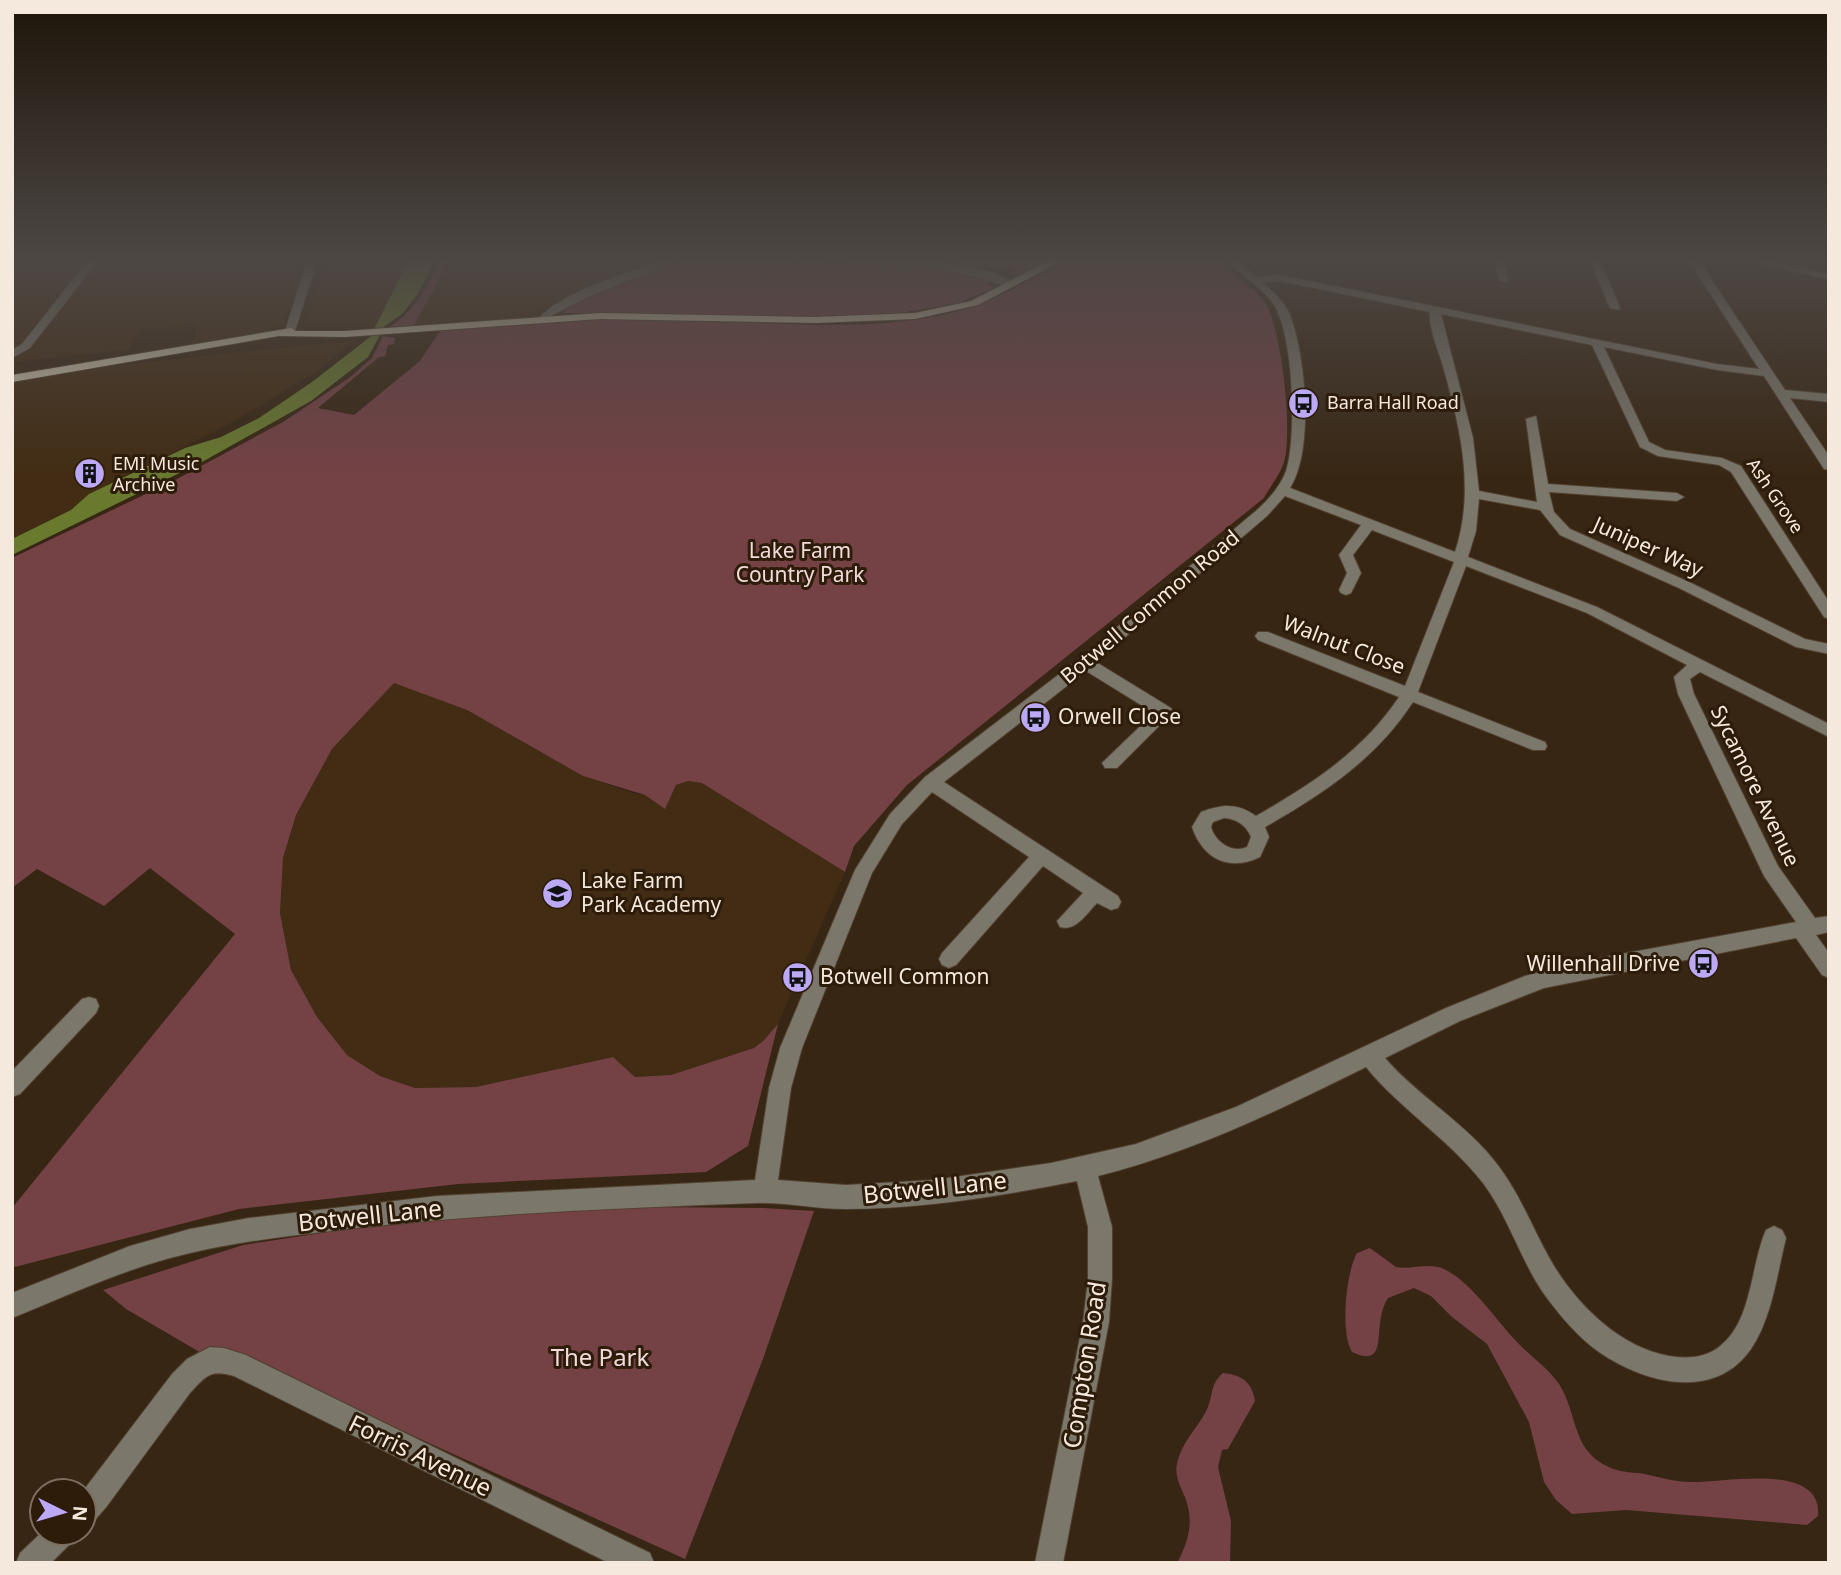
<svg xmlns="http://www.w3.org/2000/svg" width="1841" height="1575" font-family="'Noto Sans',sans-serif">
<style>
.built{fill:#422c13}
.green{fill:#744145}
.water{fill:#697a2f}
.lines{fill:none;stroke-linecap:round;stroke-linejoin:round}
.minor-casing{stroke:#52412f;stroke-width:2}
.major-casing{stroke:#52412f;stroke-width:2}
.minor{fill:#7b776b;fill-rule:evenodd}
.major{fill:#ccc5ad;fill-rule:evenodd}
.labels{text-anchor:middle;stroke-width:6;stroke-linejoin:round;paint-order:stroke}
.far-poi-label{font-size:18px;fill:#f5e9dd;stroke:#2d1c09;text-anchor:start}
.far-street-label{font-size:18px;fill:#f5e9dd;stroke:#2d1c09}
.street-label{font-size:21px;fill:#f5e9dd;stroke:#2d1c09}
.park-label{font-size:21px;fill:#f2dadb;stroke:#2d1c09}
.poi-label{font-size:21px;fill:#f5e9dd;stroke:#2d1c09;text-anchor:start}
.near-street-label{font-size:24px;fill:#f5e9dd;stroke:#2d1c09}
.near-park-label{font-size:24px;fill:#f2dadb;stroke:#2d1c09}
</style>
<rect width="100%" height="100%" fill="#372613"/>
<!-- built -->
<g class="built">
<path d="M12,258H304L284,324L261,335L192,343L196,325L140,330L128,350L12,362Z"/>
<path d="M323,258H410L378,326L307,323Z"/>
<path d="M451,258H670L564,302L515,318L414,325Z"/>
<path d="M355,340L317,371L229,424L89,494L71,510L12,539V382L119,365Z"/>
<path d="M393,682L467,710L583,776L636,794L645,795L665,809L676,785L688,781L702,783L845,872L778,1024L763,1041L754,1048L671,1075L635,1077L612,1057L476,1087L415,1088L380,1076L347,1055L317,1017L291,970L280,913L283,858L296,815L332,749Z"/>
</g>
<!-- green -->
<g class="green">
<path d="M440,258H451L414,325L390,327C415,309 429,287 440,258Z"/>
<path d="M685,258H743L927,268L982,276L994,288L958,303L877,317L563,313L567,307L578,302Z"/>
<path d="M849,258H1056L1022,275L1012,273V269Z"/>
<path d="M1070,258H1220C1232,275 1251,284 1263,300C1282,323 1294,437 1283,465C1279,476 1270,487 1264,498L907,785L854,846L845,872L702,783L688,781L676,785L665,809L645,795L583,776L467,710L394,683L332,749L296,815L283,858L280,913L291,970L317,1017L347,1055L380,1076L415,1088L476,1087L613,1057L635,1077L671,1075L754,1048L763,1041L778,1024L748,1146L706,1172L458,1184L239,1209L15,1267L12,1263V1208L235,934L150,868L104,906L37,869L12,888V558L177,479L283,422L349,378L372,358L383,336L395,338L394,344L388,345L385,356L379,357L318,408L354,415L420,361L440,331C519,323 599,317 679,319C768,322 879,335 965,309C1002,298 1037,276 1070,258Z"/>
<path d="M642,1207L764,1208L814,1211L763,1359L685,1559L222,1349L203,1354L126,1309L103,1290L243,1245L413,1219Z"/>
<path d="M1370,1248L1396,1267C1412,1270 1428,1262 1444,1269C1472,1282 1497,1322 1519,1344C1533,1359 1554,1372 1563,1391C1579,1424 1574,1456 1617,1470C1626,1473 1635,1472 1644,1474C1659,1477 1675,1482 1691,1482C1724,1483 1823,1461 1818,1516L1807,1525L1626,1510L1572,1514L1556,1500L1544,1482L1529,1422L1487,1344L1452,1317L1431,1296L1414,1288L1388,1298C1370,1325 1392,1370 1352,1352C1340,1333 1346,1272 1357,1253Z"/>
<path d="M1223,1373C1241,1375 1252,1381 1255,1401L1228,1449L1222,1450L1218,1467L1231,1521L1230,1563H1177C1188,1543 1194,1523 1186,1500C1182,1489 1174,1477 1177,1464C1181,1442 1200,1426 1208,1407C1213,1393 1211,1383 1223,1373Z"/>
</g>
<!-- water -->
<path class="water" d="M410,258H437L417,295L402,314L385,326L368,357L311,401L202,462L12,555V539L71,510L89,494L185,448L221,437L259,418L312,382L370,337Z"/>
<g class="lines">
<defs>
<g id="minor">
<path d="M90,258H100L30,348L12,358V350L22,344Z"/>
<path d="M308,258H318L295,331L286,333L285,331Z"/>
<path d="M668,258H683L586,298L553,315L546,322L537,320C560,292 632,271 668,258Z"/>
<path d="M782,258C838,258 972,251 1016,285L1011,288L982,278L930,267L787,261Z"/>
<path d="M1224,258H1235L1256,277L1280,275L1717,364L1759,369L1687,258H1697L1785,390L1829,394V402L1790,398L1829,456V470L1824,469L1764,376L1717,370L1604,347L1649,442L1665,450L1722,458L1741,466L1829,602V619L1824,617L1731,472L1719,465L1658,456L1640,447L1592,345L1441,314L1473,438L1479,491L1537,502L1526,419L1536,416L1548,484L1677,493L1684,497L1677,501L1549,492L1554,512L1570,529L1689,582L1805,639L1829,644V654L1796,647L1679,588L1560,535L1540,510L1479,499L1476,531L1468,557L1597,607L1829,724V737L1700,672L1690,679L1694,694L1778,866L1815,918L1829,916V932L1816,935L1829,953V978L1822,975L1796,938L1544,988L1460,1021L1385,1058C1415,1093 1456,1117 1487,1152C1518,1187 1529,1222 1551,1261C1576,1304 1619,1347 1669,1356C1686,1359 1705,1358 1719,1347C1753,1321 1750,1266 1766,1230L1774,1226L1782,1230L1786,1238C1777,1274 1772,1318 1751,1349C1714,1402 1644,1383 1599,1352C1579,1338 1562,1318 1547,1298C1521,1263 1510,1219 1483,1183C1449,1139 1401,1110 1366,1067C1279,1110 1193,1152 1098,1176L1112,1227V1279L1109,1322L1063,1563H1035L1083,1322L1088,1279V1227L1077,1181C1001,1196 923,1209 845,1209C816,1209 787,1202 758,1203C625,1208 490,1213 357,1228C294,1235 230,1242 170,1258C115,1273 64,1297 12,1318V1293L130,1246L190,1229L249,1218L437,1196L755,1180L769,1088L780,1048L855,870L890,814L925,777L1079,659L1257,510C1269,499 1280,487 1286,471C1297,438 1294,330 1272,302C1259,285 1239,274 1224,258ZM1280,281L1430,312C1428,329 1440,353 1444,370C1461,430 1475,492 1455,552L1290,488C1314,450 1306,357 1290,315C1284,301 1273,292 1262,282ZM1285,496L1361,525L1339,555L1347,573L1339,590L1341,593L1346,595L1351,593L1361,573L1353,555L1372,530L1454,562L1405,686L1268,632H1258L1255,636L1258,640L1399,697C1363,751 1312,784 1256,816C1236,802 1221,805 1201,812L1192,827C1203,859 1229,872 1260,857L1269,837L1265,827C1323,794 1376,759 1413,702L1533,750H1545L1547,746L1545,742L1418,692L1466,566L1587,613L1687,665L1674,677L1678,694L1764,876L1796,922L1583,961L1525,976L1446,1008L1236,1107L1136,1144L1051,1163L934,1180L846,1185L778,1180L791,1088L802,1048L872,873L902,824L932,792L1029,857L942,953L939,959L942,965L949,968L956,965L1043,866L1083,893L1057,921L1060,927C1076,932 1087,913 1097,903L1111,910L1118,908L1121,902L1118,896L944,782L1086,671L1154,713L1102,763L1105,768H1117L1173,712L1171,708L1096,662L1267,516ZM1224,818C1237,819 1246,825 1251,837L1247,847C1231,854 1215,841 1211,827L1213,822Z"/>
<path d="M1494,258H1504L1508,282L1499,280Z"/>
<path d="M1589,258H1599L1620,308L1619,310L1610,308Z"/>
<path d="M1737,258H1757L1829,274V280Z"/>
<path d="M89,997L96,999L99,1006L96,1013L20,1094L12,1097V1071L82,999Z"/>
<path d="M210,1347L224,1348L246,1355L650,1553L654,1563H609L234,1376C210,1369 206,1376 190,1393L107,1506L94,1521L84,1525L83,1491L172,1374L187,1359Z"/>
<path d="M42,1532L75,1533L71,1543L51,1563H16L20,1553Z"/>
</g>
<path id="major" d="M1054,258H1067L978,305L915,319L815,323L600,319L345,337L279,336L12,382V375L291,328L296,331H345L600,313L815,317L915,313L971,301Z"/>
</defs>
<!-- minor casing -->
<use href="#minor" class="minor-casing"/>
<!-- major casing -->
<use href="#major" class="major-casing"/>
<!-- minor -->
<use href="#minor" class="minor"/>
<!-- major -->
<use href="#major" class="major"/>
</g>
<!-- sky -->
<linearGradient id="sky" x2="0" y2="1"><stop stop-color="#1e150a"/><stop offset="0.54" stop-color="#4d4744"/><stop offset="1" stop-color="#4d4744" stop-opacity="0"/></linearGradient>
<rect width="1841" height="479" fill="url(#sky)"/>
<!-- icons -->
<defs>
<symbol id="bus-disc" viewBox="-11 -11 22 22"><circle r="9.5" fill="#bca9f5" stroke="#2d1c09"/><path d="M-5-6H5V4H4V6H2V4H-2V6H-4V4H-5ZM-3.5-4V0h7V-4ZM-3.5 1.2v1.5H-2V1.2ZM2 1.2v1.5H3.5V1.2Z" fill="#111"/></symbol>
<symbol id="building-disc" viewBox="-11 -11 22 22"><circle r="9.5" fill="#bca9f5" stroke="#2d1c09"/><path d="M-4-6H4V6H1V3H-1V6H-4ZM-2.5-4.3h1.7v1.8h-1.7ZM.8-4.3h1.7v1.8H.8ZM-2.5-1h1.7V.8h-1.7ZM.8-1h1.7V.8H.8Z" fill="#111"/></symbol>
<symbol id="school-disc" viewBox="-11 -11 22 22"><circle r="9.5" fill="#bca9f5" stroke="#2d1c09"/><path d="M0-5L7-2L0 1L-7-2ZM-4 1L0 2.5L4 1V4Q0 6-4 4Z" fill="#111"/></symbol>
</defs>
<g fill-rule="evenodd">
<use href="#bus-disc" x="1286" y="386" width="35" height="35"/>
<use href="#building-disc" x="72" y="456" width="35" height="35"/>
<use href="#bus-disc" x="1018" y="700" width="35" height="35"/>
<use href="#school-disc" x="540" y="876" width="35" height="35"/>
<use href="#bus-disc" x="1686" y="946" width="35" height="35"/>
<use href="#bus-disc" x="780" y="960" width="35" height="35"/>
</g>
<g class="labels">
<!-- far-poi labels -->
<g class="far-poi-label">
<text x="1327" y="409">Barra Hall Road</text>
<text x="113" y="470">EMI Music<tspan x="113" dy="21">Archive</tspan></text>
</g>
<!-- far-street labels -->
<g class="far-street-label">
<text transform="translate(1775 496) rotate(56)" y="6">Ash Grove</text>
</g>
<!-- street labels -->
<g class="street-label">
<text transform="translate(1648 547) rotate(24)" y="7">Juniper Way</text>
<text transform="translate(1150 607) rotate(-40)" y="7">Botwell Common Road</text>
<text transform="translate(1344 645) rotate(21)" y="7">Walnut Close</text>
<text transform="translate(1755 786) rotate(64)" y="7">Sycamore Avenue</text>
</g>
<!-- park labels -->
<g class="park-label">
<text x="800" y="558">Lake Farm<tspan x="800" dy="24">Country Park</tspan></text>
</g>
<!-- poi labels -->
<g class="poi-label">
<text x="1058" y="724">Orwell Close</text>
<text x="581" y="888">Lake Farm<tspan x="581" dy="24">Park Academy</tspan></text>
<text x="1680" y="971" text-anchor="end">Willenhall Drive</text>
<text x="820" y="984">Botwell Common</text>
</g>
<!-- near-street labels -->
<g class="near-street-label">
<text transform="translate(935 1188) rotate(-6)" y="8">Botwell Lane</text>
<text transform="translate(370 1216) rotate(-6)" y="8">Botwell Lane</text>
<text transform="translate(1085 1365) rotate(-81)" y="8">Compton Road</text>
<text transform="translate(420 1456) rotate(26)" y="8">Forris Avenue</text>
</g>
<!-- near-park labels -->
<g class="near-park-label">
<text x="600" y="1366">The Park</text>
</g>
</g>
<!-- border -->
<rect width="1841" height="1575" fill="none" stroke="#f5e9dd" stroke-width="28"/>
<!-- north arrow -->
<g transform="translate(63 1512) rotate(95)"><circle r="33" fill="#2d1c09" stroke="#7d6e5e" stroke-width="2"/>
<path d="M0-5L12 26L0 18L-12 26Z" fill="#bca9f5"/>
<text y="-10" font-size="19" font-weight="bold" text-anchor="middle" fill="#f5e9dd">N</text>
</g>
</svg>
